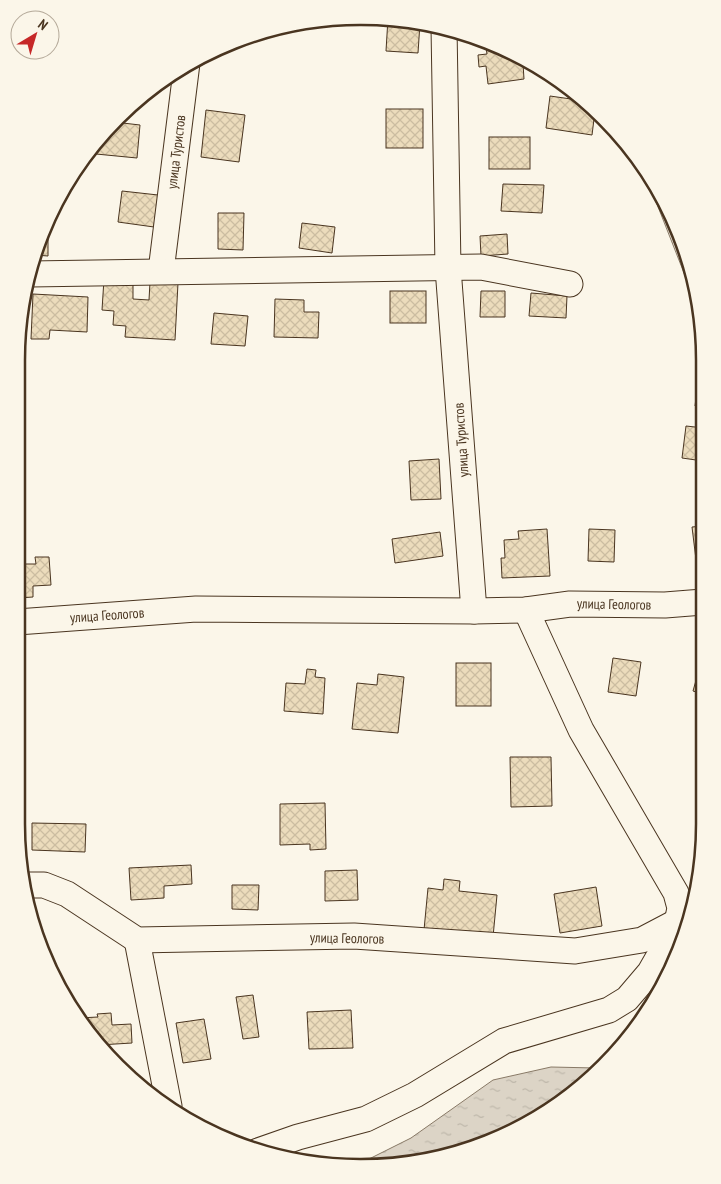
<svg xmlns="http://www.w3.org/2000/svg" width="721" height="1184" font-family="'PT Sans Narrow',sans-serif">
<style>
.wetland{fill:url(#wetland-marsh);stroke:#887966}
.water{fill:url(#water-ripples);stroke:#887966}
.building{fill:url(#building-cross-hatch);stroke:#4a3520}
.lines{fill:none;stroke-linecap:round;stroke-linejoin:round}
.minor-casing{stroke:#4a3520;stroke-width:27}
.minor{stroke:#fbf6e9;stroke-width:25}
.labels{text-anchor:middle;stroke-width:4;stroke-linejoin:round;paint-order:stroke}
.street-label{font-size:14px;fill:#4a3520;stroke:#fbf6e9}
.rim{fill:none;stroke:#4a3520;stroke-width:2.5}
</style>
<defs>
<pattern id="wetland-marsh" width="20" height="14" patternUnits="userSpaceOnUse" patternTransform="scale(1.25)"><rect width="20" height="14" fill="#ede6d9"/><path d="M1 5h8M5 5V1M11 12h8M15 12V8" fill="none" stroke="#cdc6ba"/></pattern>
<pattern id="water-ripples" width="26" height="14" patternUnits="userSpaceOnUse" patternTransform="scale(1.25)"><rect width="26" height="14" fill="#dcd4c6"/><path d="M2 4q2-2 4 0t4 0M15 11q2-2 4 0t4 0" fill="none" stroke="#beb7aa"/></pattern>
<pattern id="building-cross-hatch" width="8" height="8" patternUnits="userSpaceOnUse" patternTransform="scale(1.25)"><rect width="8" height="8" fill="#ecdcbc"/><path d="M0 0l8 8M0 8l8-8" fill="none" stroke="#ccbda1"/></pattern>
</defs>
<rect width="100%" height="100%" fill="#fbf6e9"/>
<!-- wetland -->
<path class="wetland" d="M642,166C667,200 684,238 692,279L686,278Z"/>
<!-- water -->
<path class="water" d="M551,1067L596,1068L552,1110L471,1150L360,1168L353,1167L411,1138L493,1080Z"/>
<!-- building -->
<g class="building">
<path d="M388,18L420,23L418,53L386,51Z"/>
<path d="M485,41L512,52L531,63L523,64L524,79L488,84L486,66L479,67L478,55L487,54Z"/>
<path d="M550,96L585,101L595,111L592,135L546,128Z"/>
<rect x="386" y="109" width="37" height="39"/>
<path d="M206,110L245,115L239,162L201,157Z"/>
<path d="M114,122L140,125L137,158L96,154L98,140Z"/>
<rect x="489" y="137" width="41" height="32"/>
<path d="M503,184L544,185L542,213L501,211Z"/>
<path d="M122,191L158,195L154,227L118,222Z"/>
<path d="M218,213H244L243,250L218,249Z"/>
<path d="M302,223L335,227L332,253L299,248Z"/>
<path d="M45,224H48V256L35,255Z"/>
<path d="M507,234L508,254L481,256L480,236Z"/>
<path d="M104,279L133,281V299L149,300L150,282L178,283L175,340L125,337L126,326L113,325L114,311L102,310Z"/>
<rect x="390" y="291" width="36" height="32"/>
<path d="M481,291H505V317H480Z"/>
<path d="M531,293L567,296L566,318L529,316Z"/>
<path d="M33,294L88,297L87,332L50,330L49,339H31Z"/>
<path d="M275,299L304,300V312H319L318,338L274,337Z"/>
<path d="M214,313L248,316L245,346L211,344Z"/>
<path d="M702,349L704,350V407L695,406Z"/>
<path d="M686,426L704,428L703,461L682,458Z"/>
<path d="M439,459L441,499L411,500L409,461Z"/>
<path d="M703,526V575L698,576L692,527Z"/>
<path d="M547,529L550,576L502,578L501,558H505L504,540L519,539L518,531Z"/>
<path d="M589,529L615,530L614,562L588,561Z"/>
<path d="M440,532L443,556L395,563L392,539Z"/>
<path d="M35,557H49L51,585L33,586V597L18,598V564H36Z"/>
<path d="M613,658L641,662L636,696L608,692Z"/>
<path d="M702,659H703V694L693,691Z"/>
<rect x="456" y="663" width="35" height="43"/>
<path d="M307,669L316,670L315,677L325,678L323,714L284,711L286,683L305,684Z"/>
<path d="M378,674L404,677L398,733L352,729L357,683L377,685Z"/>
<path d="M510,757H551L552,806L511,807Z"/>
<path d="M325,803L326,849L310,850V844L280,845V804Z"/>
<path d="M32,823L86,824L85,852L32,850Z"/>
<path d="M191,865L192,884L164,886V898L131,900L129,868Z"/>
<path d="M357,870L358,900L325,901V871Z"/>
<path d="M444,879L460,881L459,891L497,895L493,937L424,930L428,888L443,890Z"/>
<path d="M232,885H259L258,910L232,909Z"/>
<path d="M596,887L602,926L560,933L554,894Z"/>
<path d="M253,995L259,1037L243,1039L236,997Z"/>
<path d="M351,1010L353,1048L309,1049L307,1012Z"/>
<path d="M111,1013L112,1025L131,1024L132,1043L99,1045L87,1033L79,1018L98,1017L97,1014Z"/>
<path d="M204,1019L211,1059L183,1063L176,1023Z"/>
</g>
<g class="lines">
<defs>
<g id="minor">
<path d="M444,27L448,268L474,611"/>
<path d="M161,271L187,63"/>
<path d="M30,274L481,267L570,284"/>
<path d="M17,622L196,609L474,611L526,610L570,604L665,605L703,602"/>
<path d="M26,885H44L67,894L137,940L354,936L575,951L642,940L682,919"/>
<path d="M137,940L169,1106"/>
<path d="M258,1151L298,1137L366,1119L415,1095L504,1041L609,1010L627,999L650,972L666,944L677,923L680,908L676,893L581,730L526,610"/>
</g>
</defs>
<!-- minor casing -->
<use href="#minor" class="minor-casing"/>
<!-- minor -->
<use href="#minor" class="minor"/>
</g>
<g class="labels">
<!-- street labels -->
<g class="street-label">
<text transform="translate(176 152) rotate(-83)" y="5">улица Туристов</text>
<text transform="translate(461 440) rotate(-94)" y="5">улица Туристов</text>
<text transform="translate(614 604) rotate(1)" y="5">улица Геологов</text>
<text transform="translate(107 615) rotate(-4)" y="5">улица Геологов</text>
<text transform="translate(347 938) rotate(1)" y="5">улица Геологов</text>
</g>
</g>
<!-- crop -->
<path d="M0 0H721V1184H0ZM360 25H361A335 335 0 0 1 696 360V824A335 335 0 0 1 361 1159H360A335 335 0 0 1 25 824V360A335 335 0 0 1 360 25Z" fill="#fbf6e9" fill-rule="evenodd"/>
<path class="rim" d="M360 25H361A335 335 0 0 1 696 360V824A335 335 0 0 1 361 1159H360A335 335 0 0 1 25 824V360A335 335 0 0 1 360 25Z"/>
<!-- north arrow -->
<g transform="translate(35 35) rotate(38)"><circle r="24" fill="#fbf6e9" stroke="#b4a999"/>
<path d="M0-4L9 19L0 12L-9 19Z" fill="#c62828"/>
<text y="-8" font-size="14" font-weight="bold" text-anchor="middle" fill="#4a3520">N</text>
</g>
</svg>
